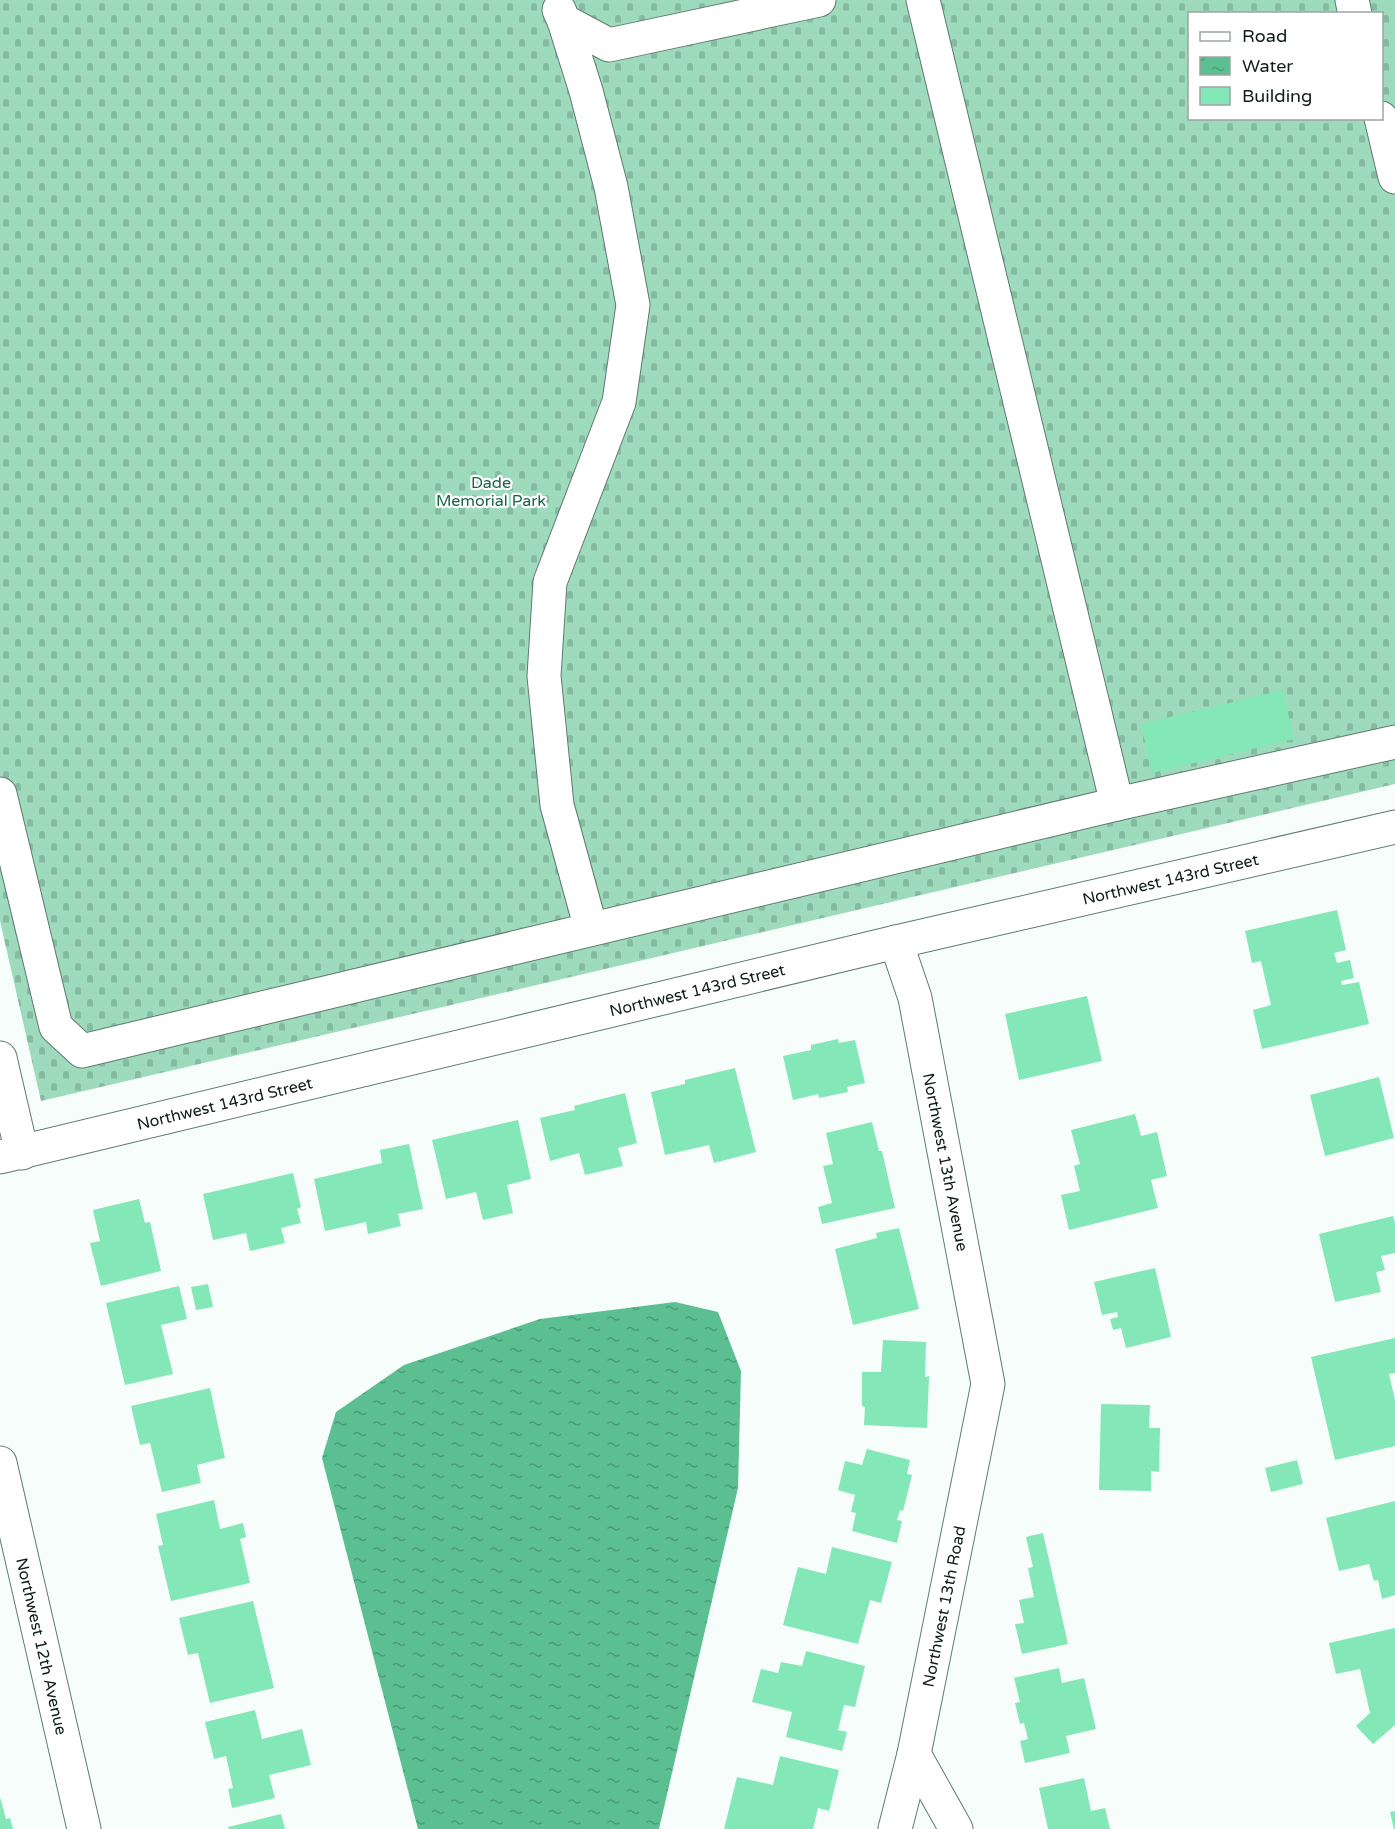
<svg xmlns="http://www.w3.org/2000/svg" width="1395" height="1829" font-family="'Varela Round',sans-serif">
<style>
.cemetery{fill:url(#cemetery-stones);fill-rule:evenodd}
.water{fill:url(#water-ripples)}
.building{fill:#83e7b8}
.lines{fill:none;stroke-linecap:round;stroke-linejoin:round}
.minor-casing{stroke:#5e7c6c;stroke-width:35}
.minor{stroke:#fff;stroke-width:33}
.labels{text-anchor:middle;stroke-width:4.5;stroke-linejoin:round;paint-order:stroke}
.park-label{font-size:16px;fill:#1b6547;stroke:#fff}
.street-label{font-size:16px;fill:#101c16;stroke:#fff}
</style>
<defs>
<pattern id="cemetery-stones" width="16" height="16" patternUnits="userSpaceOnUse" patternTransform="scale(1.5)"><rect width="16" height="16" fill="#9ddbbc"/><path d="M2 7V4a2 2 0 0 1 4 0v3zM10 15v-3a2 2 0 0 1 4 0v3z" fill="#86bba1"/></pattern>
<pattern id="water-ripples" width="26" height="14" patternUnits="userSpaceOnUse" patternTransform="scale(1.5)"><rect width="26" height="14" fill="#5bbf92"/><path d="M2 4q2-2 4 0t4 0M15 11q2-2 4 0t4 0" fill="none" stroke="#4a9a76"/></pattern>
</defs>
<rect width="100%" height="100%" fill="#f7fdfa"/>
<!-- cemetery -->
<path class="cemetery" d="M0,0H1395V784L41,1101L0,921ZM1190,14H1382V118H1190Z"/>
<!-- water -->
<path class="water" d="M675,1302L718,1312L741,1371L738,1488L659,1829H418L322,1458L336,1412L404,1365L540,1319Z"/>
<!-- building -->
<g class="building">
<path d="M1283,690L1294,739L1152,773L1141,724Z"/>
<path d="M1337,910L1346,950L1334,953L1337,963L1350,960L1354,978L1341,981L1342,985L1359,982L1369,1024L1262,1049L1253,1010L1271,1005L1261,961L1252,963L1245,931Z"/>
<path d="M1087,996L1102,1061L1019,1080L1005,1014Z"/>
<path d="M838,1039L839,1043L855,1040L865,1083L847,1087L848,1092L819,1098L818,1094L793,1100L783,1056L811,1050V1045Z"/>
<path d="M735,1068L756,1152L714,1163L709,1145L665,1155L651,1092L685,1084V1080Z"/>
<path d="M1379,1077L1394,1138L1325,1156L1310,1095Z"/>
<path d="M625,1093L637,1143L618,1148L623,1166L585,1175L579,1153L550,1161L540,1118L575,1110L574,1106Z"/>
<path d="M1135,1114L1141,1136L1157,1132L1167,1176L1151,1180L1158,1208L1069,1230L1061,1195L1080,1191L1074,1166L1080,1164L1071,1130Z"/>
<path d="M518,1120L531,1179L507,1185L513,1213L483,1220L476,1192L446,1199L432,1140Z"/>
<path d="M872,1122L879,1151H882L895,1208L822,1224L818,1207L832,1203L823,1166L833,1164L826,1133Z"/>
<path d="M409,1144L423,1209L398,1214L401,1226L368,1234L366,1222L325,1231L314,1179L382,1163L380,1150Z"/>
<path d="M293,1173L301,1207L297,1209L301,1223L281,1228L285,1243L250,1251L246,1233L213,1240L203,1194Z"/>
<path d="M139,1199L145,1223L150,1222L161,1271L101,1286L90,1243L100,1241L93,1210Z"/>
<path d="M1393,1216L1395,1223V1253L1381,1256L1385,1270L1376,1272L1381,1292L1335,1302L1319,1234Z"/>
<path d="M899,1228L919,1309L853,1325L835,1249L877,1238L876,1233Z"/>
<path d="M1155,1268L1171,1337L1126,1348L1121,1328L1113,1330L1110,1319L1118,1317L1117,1312L1102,1315L1094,1282Z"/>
<path d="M208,1284L213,1307L196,1310L191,1287Z"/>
<path d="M179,1286L187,1319L161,1325L173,1374L125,1385L106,1303Z"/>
<path d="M1395,1338V1373L1389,1374L1395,1400V1446L1335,1460L1311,1357Z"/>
<path d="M883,1340L926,1342L925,1377L929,1376L927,1428L864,1425L865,1407L862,1406V1372H881Z"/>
<path d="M210,1388L225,1458L197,1465L201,1483L162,1492L150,1443L140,1445L131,1406Z"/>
<path d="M1101,1404L1150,1405L1149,1428H1160L1159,1472L1151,1471V1491L1099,1490Z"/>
<path d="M867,1449L910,1460L907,1474L912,1475L903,1511L900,1510L897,1520L902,1521L897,1543L852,1531L856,1513L851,1512L855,1495L838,1490L845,1461L862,1465Z"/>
<path d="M1297,1460L1303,1484L1271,1492L1265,1468Z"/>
<path d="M214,1500L220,1529L243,1523L246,1537L240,1539L250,1583L171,1601L158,1546L163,1545L156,1514Z"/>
<path d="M1395,1501V1595L1382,1599L1378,1580L1374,1581L1369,1564L1339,1571L1326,1518Z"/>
<path d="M1043,1533L1068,1644L1022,1654L1015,1624L1024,1623L1019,1600L1034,1597L1028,1568L1033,1567L1026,1537Z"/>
<path d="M832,1547L892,1562L881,1603L870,1600L858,1644L783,1625L798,1567L826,1574Z"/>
<path d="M253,1601L274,1688L210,1703L198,1653L188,1655L179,1618Z"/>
<path d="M1395,1628V1725L1373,1744L1356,1726L1370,1713L1360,1669L1336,1674L1329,1643Z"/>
<path d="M806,1651L865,1666L855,1707L844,1705L838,1730L847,1732L842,1751L786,1737L792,1712L752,1702L761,1669L778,1673L781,1662L802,1666Z"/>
<path d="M1059,1668L1062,1683L1084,1678L1096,1729L1066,1736L1070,1753L1025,1763L1020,1741L1028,1739L1024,1723L1020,1724L1015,1703L1020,1702L1014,1678Z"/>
<path d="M255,1710L262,1739L302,1729L311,1765L269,1775L275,1798L232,1808L228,1789L233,1788L226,1756L214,1759L205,1722Z"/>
<path d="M780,1756L839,1770L829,1811L818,1808L813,1829H724L737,1777L773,1785Z"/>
<path d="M1084,1778L1091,1811L1105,1808L1110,1829H1048L1039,1788Z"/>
<path d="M0,1797L6,1819L10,1818L13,1829H0Z"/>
<path d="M1395,1811V1829H1394L1390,1812Z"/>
<path d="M281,1814L285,1829H229L228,1827Z"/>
</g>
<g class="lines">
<defs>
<g id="minor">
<path d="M923,0L1117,804L1395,742"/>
<path d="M1352,0L1355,14"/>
<path d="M559,10L564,21L609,45L819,0"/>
<path d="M564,21L586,91L611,187L633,305L619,402L550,582L544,676L557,805L591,929"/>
<path d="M1381,118L1395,177"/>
<path d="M0,794L56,1027L82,1051L1117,804"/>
<path d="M0,1058L22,1153"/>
<path id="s1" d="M0,1157L896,942L1395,827"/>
<path id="s2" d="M0,1463L84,1829"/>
<path d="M914,1754L956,1829"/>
<path id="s3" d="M895,1829L914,1754L988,1384L915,998L896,942"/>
</g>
</defs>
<!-- minor casing -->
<use href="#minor" class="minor-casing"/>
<!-- minor -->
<use href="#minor" class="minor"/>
</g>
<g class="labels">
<!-- park labels -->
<g class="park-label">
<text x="491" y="488">Dade<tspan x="491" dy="18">Memorial Park</tspan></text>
</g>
<!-- street labels -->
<g class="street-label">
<text dy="6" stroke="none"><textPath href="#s1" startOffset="1203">Northwest 143rd Street</textPath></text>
<text dy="6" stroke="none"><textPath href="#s1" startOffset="717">Northwest 143rd Street</textPath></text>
<text dy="6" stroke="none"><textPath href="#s1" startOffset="231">Northwest 143rd Street</textPath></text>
<text transform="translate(946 1162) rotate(79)" y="6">Northwest 13th Avenue</text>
<text dy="6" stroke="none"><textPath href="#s3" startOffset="228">Northwest 13th Road</textPath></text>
<text dy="6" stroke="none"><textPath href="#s2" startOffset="188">Northwest 12th Avenue</textPath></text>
</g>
</g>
<!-- legend -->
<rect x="1188" y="12" width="195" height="108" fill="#ffffff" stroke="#9fa4a2" stroke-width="1.5"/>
<rect x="1200" y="32" width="30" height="9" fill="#ffffff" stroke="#9fa4a2" stroke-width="1.5"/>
<text x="1242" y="42" font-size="18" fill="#101c16">Road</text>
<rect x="1200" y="57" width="30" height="18" fill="url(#water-ripples)" stroke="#9fa4a2" stroke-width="1.5"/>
<text x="1242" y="72" font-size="18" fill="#101c16">Water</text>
<rect x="1200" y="87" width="30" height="18" fill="#83e7b8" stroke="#9fa4a2" stroke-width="1.5"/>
<text x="1242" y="102" font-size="18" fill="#101c16">Building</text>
</svg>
